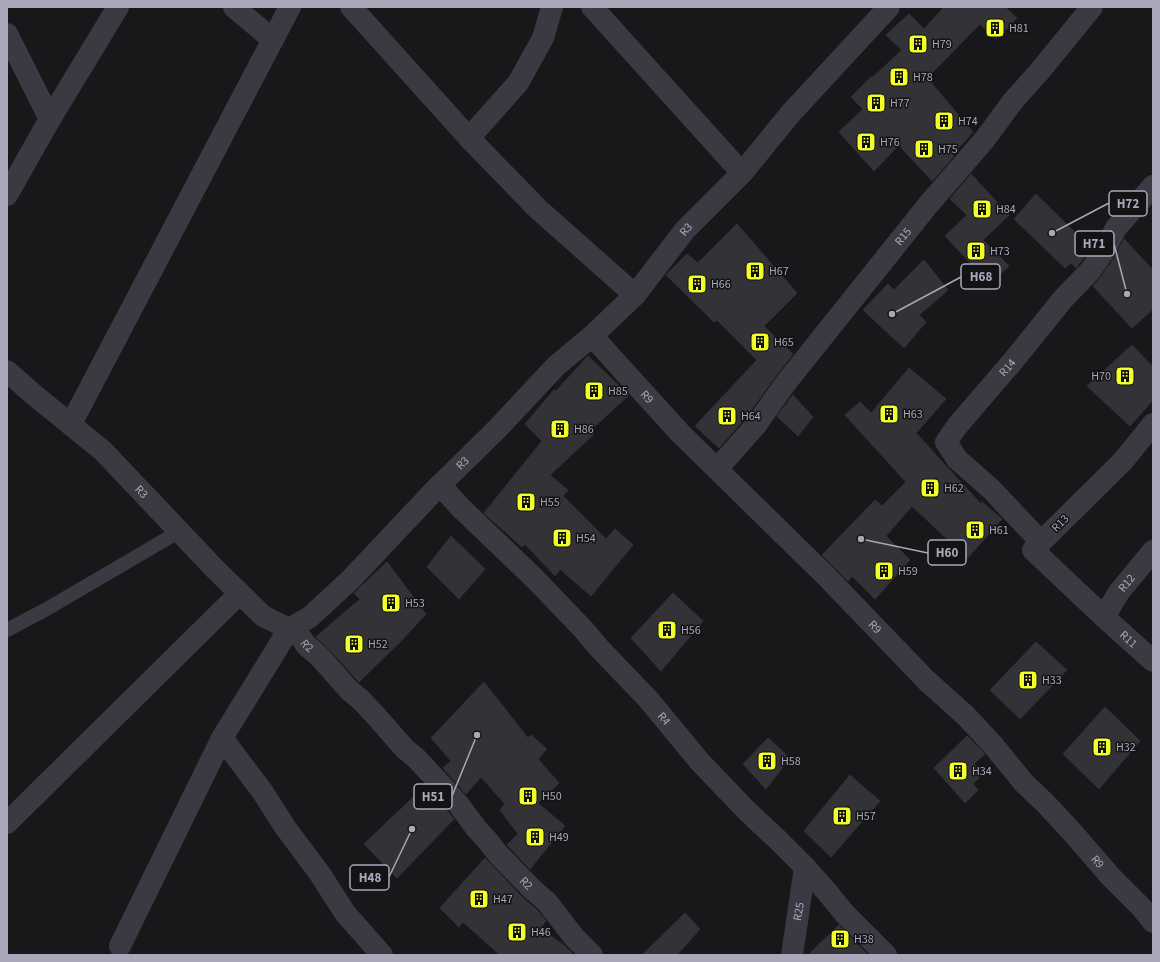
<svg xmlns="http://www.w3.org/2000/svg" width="1160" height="962" font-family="'Source Sans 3',sans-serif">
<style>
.building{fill:#333236;stroke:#333136}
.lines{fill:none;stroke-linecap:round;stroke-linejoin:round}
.service{stroke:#3b3941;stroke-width:14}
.minor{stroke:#3b3941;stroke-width:22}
.labels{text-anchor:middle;stroke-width:3;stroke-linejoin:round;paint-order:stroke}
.poi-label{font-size:12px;fill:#a9a8bb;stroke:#131214;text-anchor:start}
.street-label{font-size:12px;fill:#a9a8bb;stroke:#131214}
.leader{fill:none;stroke:#a9a8bb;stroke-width:1.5}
.callout-dot{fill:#a9a8bb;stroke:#131214;stroke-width:1.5}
.callout{fill:#131214;stroke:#a9a8bb;stroke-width:1.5}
.callout-label{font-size:13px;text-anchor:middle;font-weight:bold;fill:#a9a8bb}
</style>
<rect width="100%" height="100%" fill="#181719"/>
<!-- building -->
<g class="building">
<path d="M944,7H1005L1017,18L996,39L980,24L927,78L973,132L952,155L954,156L932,181L899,145L874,171L839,132L863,109L851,97L871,77L872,78L902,50L886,35L909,14L924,29Z"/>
<path d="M971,174L1009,215L983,240L1009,266L990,284L945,236L967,215L950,199Z"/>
<path d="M1036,194L1091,248L1076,268L1071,263L1065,268L1014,219Z"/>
<path d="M737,224L797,293L764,326L793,354L775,377L746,417L719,448L695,426L757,360L717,320L714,322L666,275L687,254L698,263Z"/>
<path d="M1124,239L1153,270V309L1132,328L1093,286L1100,278L1114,258Z"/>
<path d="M924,260L948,290L919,315L926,322L904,348L863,310L888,284L894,290Z"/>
<path d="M1132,345L1153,367V400L1130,426L1087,386Z"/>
<path d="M588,356L629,395L591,430L594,434L550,475L568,490L563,496L606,539L615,529L633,545L591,596L560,569L555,576L525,544L522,547L484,513L542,441L525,424L554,390L556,391Z"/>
<path d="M909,368L946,399L916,433L981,504L982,502L1002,519L965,561L947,541L948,540L912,506L886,536L910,560L875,599L852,576L848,581L822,555L875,500L882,506L906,482L845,415L860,402L871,413Z"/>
<path d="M793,395L813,417L798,436L777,416Z"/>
<path d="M451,536L485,569L459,599L427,567Z"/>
<path d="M387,562L426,614L402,640L359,682L328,648L316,637L360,599L354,593Z"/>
<path d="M673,593L703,621L661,671L631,638Z"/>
<path d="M1036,642L1067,670L1020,719L990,690Z"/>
<path d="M484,682L528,738L531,735L547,749L538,759L559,783L538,803L565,826L530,869L507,845L518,834L500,810L505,804L481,777L466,794L443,768L451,761L431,738Z"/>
<path d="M1105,707L1140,741L1099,789L1063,754Z"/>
<path d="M967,736L985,754L974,764L983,773L973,784L978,790L965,803L934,768Z"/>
<path d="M768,738L790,758L766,789L743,764Z"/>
<path d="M850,775L880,801L831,857L804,831Z"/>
<path d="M425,786L454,819L397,878L364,844Z"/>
<path d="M485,858L523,898L538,911L546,921L540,928L566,947L574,955H500L463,922L459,927L440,908Z"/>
<path d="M685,913L700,929L677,955H642Z"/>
<path d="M839,925L868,955H808Z"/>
</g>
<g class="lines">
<!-- service -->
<path class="service" d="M7,630L45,610L180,531"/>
<!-- minor -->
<g class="minor">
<path d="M234,7L273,40"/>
<path d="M351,7L469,138"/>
<path d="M552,7L543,38L518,83L469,138L538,209L635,295"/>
<path d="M592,7L742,173"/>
<path d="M7,34L50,119"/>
<path d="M7,195L50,119L118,7"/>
<path id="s1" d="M592,336L680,433L826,576L926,680L966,716L993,745L1024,783L1046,804L1072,832L1111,877L1141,907L1153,922"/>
<path id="s2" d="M7,371L33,394L103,451L215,569L263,616L289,629L310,617L351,579L434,491L498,428L556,366L592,336L635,295L685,230L742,173L791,113L889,7"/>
<path d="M71,424L290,7"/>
<path id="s3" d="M1153,424L1123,461L1033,550L1104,617L1153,661"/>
<path id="s4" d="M717,469L756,425L785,384L928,205L985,139L1013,101L1039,72L1092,7"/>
<path id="s5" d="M440,485L460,507L536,580L584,630L599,648L648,699L700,762L748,812L777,839L805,867L827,892L845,914L886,955"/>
<path id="s6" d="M1041,542L991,489L957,459L946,442L958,425L1013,361L1063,299L1090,271L1104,251L1116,228L1153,186"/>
<path id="s7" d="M1104,617L1119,592L1153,551"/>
<path d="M7,823L239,594"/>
<path d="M120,946L222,738"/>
<path id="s8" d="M382,955L345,913L320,874L285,827L262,791L222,738L289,629L299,635L306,645L319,656L349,690L361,700L376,716L405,749L416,758L446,790L459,805L476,828L487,840L498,854L532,889L547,902L574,937L592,955"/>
<path id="s9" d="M792,955L805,867"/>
</g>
</g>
<!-- icons -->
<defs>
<symbol id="building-square" viewBox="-11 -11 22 22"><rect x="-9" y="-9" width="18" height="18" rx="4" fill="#f3ff29" stroke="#131214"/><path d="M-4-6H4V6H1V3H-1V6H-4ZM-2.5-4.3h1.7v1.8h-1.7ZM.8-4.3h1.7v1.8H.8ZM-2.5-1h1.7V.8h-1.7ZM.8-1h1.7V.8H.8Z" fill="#111"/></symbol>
</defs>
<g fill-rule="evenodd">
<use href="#building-square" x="984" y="17" width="22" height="22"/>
<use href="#building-square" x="907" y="33" width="22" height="22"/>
<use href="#building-square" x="888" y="66" width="22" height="22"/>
<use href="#building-square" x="865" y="92" width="22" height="22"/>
<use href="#building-square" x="933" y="110" width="22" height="22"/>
<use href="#building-square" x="855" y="131" width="22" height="22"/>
<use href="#building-square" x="913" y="138" width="22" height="22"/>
<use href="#building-square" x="971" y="198" width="22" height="22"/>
<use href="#building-square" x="965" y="240" width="22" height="22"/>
<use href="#building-square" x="744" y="260" width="22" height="22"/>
<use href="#building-square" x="686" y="273" width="22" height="22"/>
<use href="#building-square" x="749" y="331" width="22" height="22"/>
<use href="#building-square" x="1114" y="365" width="22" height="22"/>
<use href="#building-square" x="583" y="380" width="22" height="22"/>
<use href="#building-square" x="878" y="403" width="22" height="22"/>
<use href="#building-square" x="716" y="405" width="22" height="22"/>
<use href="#building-square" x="549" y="418" width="22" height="22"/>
<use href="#building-square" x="919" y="477" width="22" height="22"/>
<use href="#building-square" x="515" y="491" width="22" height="22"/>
<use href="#building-square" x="964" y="519" width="22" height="22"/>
<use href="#building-square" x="551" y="527" width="22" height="22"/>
<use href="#building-square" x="873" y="560" width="22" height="22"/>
<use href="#building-square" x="380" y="592" width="22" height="22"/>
<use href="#building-square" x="656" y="619" width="22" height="22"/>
<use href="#building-square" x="343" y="633" width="22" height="22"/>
<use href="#building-square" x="1017" y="669" width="22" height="22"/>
<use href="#building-square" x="1091" y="736" width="22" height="22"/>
<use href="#building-square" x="756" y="750" width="22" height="22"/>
<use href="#building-square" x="947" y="760" width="22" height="22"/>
<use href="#building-square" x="517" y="785" width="22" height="22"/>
<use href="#building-square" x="831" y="805" width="22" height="22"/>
<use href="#building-square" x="524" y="826" width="22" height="22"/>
<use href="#building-square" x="468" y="888" width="22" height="22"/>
<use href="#building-square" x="506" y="921" width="22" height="22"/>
<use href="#building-square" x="829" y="928" width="22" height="22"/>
</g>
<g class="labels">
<!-- poi labels -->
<g class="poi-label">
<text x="1009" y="32">H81</text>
<text x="932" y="48">H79</text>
<text x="913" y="81">H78</text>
<text x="890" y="107">H77</text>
<text x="958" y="125">H74</text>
<text x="880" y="146">H76</text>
<text x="938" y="153">H75</text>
<text x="996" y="213">H84</text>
<text x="990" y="255">H73</text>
<text x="769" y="275">H67</text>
<text x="711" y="288">H66</text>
<text x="774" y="346">H65</text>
<text x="1111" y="380" text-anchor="end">H70</text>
<text x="608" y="395">H85</text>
<text x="903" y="418">H63</text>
<text x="741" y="420">H64</text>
<text x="574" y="433">H86</text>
<text x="944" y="492">H62</text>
<text x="540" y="506">H55</text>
<text x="989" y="534">H61</text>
<text x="576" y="542">H54</text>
<text x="898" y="575">H59</text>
<text x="405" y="607">H53</text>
<text x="681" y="634">H56</text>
<text x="368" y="648">H52</text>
<text x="1042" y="684">H33</text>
<text x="1116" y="751">H32</text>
<text x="781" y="765">H58</text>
<text x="972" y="775">H34</text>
<text x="542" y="800">H50</text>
<text x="856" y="820">H57</text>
<text x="549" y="841">H49</text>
<text x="493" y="903">H47</text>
<text x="531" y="936">H46</text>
<text x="854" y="943">H38</text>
</g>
<!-- street labels -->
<g class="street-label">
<text dy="4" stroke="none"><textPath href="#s2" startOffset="949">R3</textPath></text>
<text dy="4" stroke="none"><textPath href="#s4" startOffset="298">R15</textPath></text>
<text dy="4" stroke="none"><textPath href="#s6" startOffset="235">R14</textPath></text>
<text dy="4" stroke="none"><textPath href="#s1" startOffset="82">R9</textPath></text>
<text dy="4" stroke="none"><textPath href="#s2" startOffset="625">R3</textPath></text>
<text dy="4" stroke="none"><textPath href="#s2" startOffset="181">R3</textPath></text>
<text transform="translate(1060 523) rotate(-45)" y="4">R13</text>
<text dy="4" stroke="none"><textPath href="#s7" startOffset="41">R12</textPath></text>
<text dy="4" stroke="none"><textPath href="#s1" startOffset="406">R9</textPath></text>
<text dy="4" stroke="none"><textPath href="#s3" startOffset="305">R11</textPath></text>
<text dy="4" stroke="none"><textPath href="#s8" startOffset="423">R2</textPath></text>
<text dy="4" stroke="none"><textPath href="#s5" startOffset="324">R4</textPath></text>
<text dy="4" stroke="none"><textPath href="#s1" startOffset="730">R9</textPath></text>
<text dy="4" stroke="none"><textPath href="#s8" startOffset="747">R2</textPath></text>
<text dy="4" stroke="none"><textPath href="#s9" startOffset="44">R25</textPath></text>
</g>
</g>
<!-- callouts -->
<path class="leader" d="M1052 233L1109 203M1127 294L1114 244M892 314L961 277M861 539L928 553M477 735L452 796M412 829L389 877"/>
<g class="callout-dot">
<circle cx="1052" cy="233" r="4"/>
<circle cx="1127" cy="294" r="4"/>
<circle cx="892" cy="314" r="4"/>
<circle cx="861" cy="539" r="4"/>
<circle cx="477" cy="735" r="4"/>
<circle cx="412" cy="829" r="4"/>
</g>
<g class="callout">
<rect x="1109" y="191" width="38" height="25" rx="4"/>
<rect x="1075" y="231" width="39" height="25" rx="4"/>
<rect x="961" y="264" width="39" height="25" rx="4"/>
<rect x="928" y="540" width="38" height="25" rx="4"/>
<rect x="414" y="784" width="38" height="25" rx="4"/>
<rect x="350" y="865" width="39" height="25" rx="4"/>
</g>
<g class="callout-label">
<text x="1128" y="208">H72</text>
<text x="1094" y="248">H71</text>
<text x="981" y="281">H68</text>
<text x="947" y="557">H60</text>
<text x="433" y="801">H51</text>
<text x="370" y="882">H48</text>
</g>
<!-- border -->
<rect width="1160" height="962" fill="none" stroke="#a9a8bb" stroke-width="16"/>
</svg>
